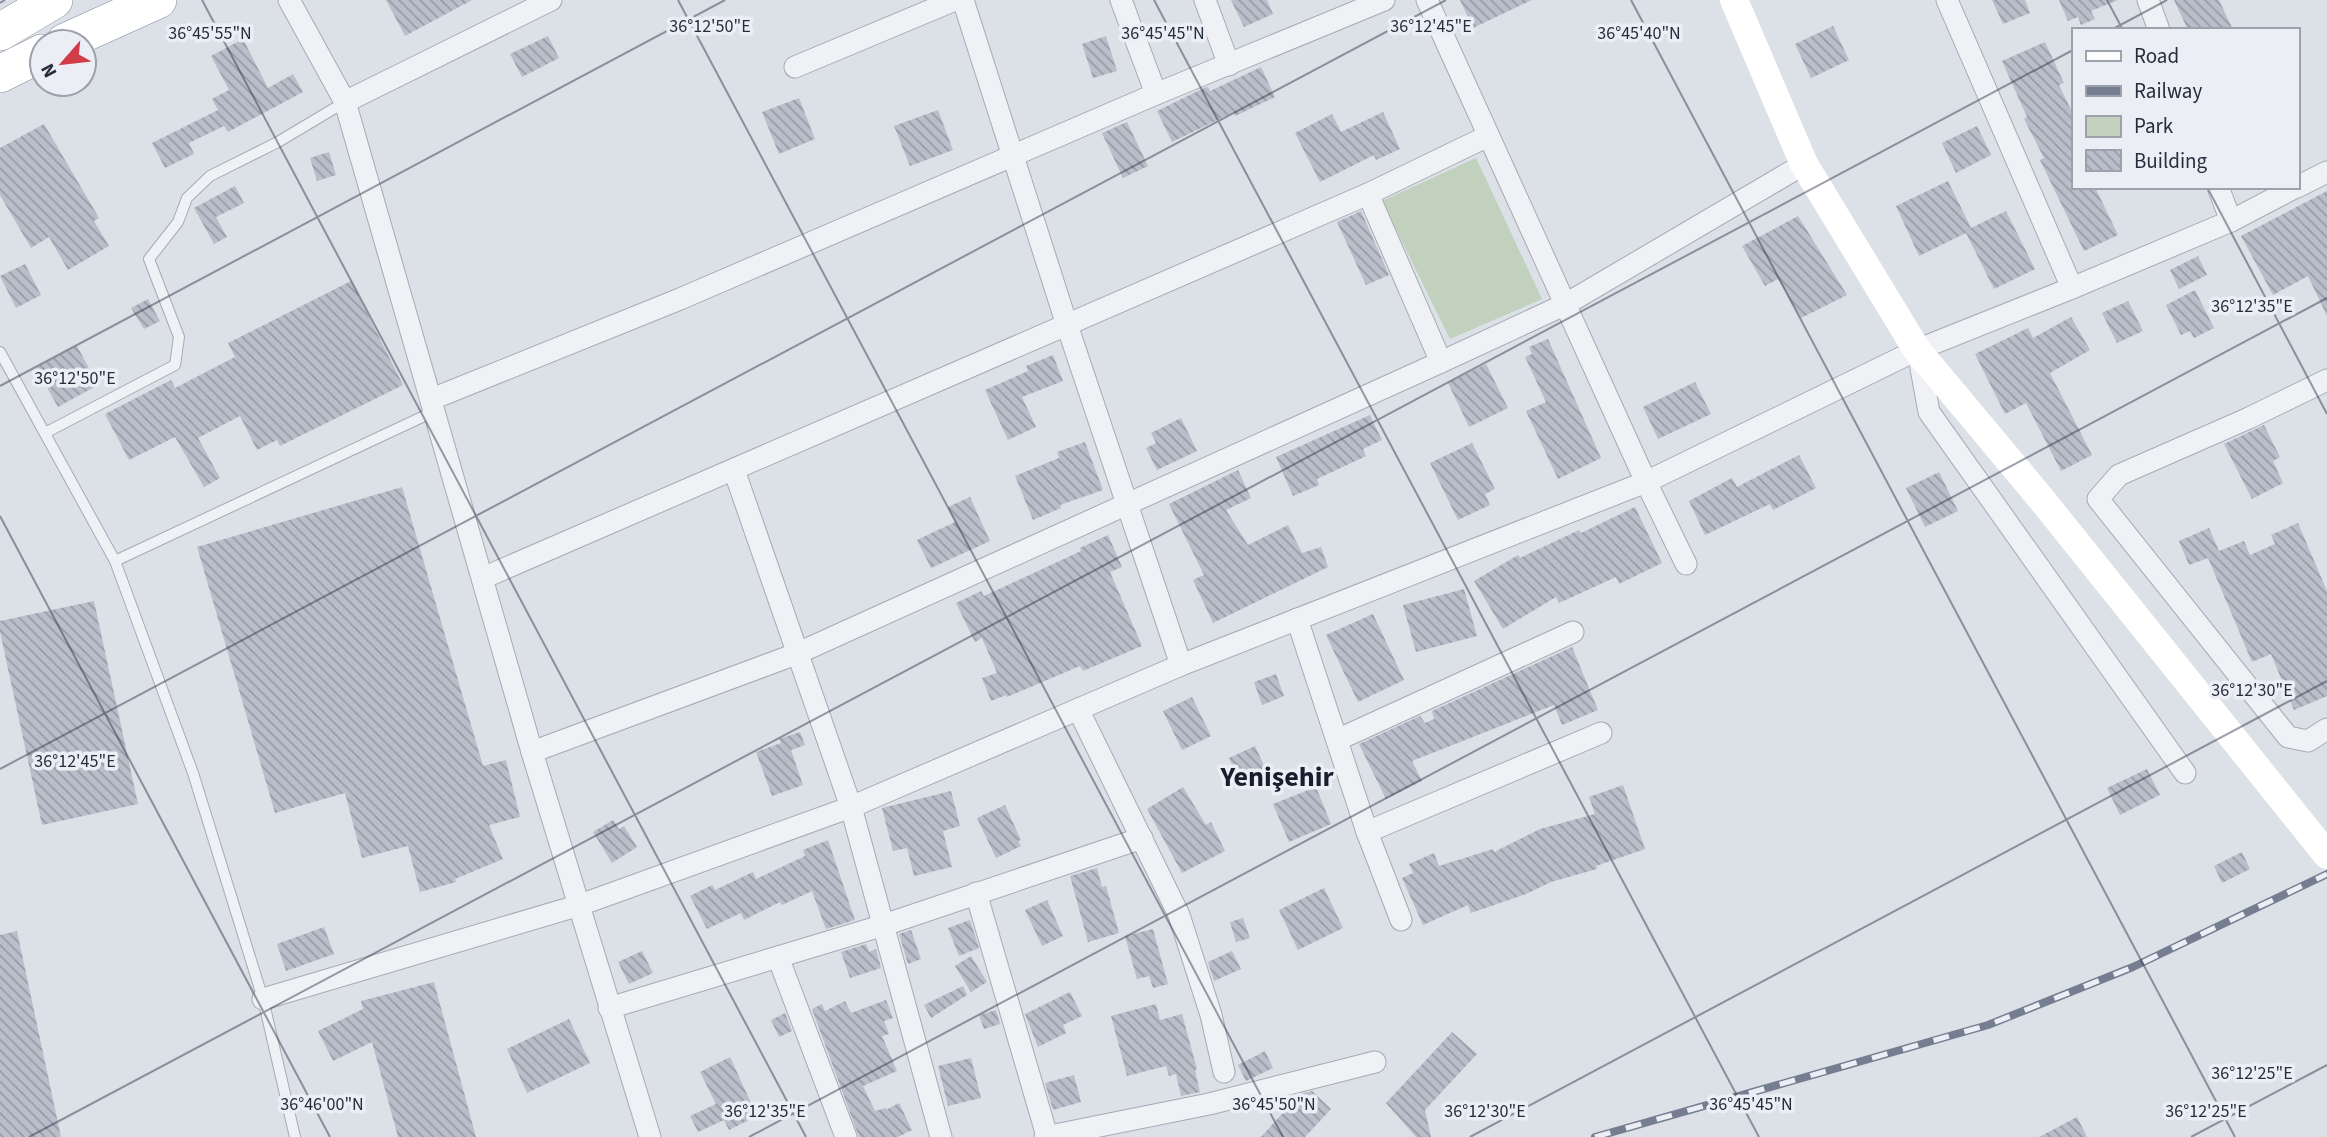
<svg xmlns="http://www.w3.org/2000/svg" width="2327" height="1137" font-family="'Source Sans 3',sans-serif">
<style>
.park{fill:#c1d1bd}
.building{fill:url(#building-back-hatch)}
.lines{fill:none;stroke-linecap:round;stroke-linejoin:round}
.lane-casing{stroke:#a5aab4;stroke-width:12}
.street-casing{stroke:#a5aab4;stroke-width:23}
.highway-casing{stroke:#838c9e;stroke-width:38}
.lane{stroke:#eff1f5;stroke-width:10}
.street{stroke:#eff1f5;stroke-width:21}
.secondary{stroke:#fff;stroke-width:28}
.highway{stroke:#fff;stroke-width:37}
.rail-casing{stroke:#757e91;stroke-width:8}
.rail{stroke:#ebeff5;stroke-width:5;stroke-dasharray:16;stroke-linecap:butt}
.ticks{fill:none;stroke:#262d3d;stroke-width:2;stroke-opacity:0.45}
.labels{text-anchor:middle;stroke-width:7;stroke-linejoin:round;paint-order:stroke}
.district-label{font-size:28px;font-weight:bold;fill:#181e2e;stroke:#ebeff5}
.ticks-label{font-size:18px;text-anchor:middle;fill:#262d3d;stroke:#ebeff5;stroke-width:7;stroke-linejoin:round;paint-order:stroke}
</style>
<defs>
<pattern id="building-back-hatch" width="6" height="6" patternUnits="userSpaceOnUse" patternTransform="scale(1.75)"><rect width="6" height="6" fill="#b9beca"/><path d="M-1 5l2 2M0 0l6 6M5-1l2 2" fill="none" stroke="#969ba5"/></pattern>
</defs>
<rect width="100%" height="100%" fill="#dce0e7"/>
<!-- park -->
<path class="park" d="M1476,158L1542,299L1450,339L1382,201Z"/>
<!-- building -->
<g class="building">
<path d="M386,0H472L405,36Z"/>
<path d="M1231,0H1267L1273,14L1244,27Z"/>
<path d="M1460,0H1532L1473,28Z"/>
<path d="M1992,0H2025L2030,13L2003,24Z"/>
<path d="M2059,0H2118L2091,11L2095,19L2081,25L2078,17L2068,21Z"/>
<path d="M2174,0H2219L2233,30H2188Z"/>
<path d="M1833,26L1849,60L1811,78L1795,44Z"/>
<path d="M548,36L559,58L522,77L510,54Z"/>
<path d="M1106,36L1117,71L1093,78L1082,44Z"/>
<path d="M243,39L268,88L293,74L303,92L228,132L224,126L189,143L194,154L165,168L152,143L218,110L212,99L229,90L211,56Z"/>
<path d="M2045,42L2064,83L2059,85L2073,114V187H2095L2118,235L2084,251L2040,160L2044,158L2024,119L2027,117L2002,61Z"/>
<path d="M1261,67L1275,97L1235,116L1234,112L1172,142L1157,111L1206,87H1208L1210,91Z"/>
<path d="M799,98L815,139L779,154L762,112Z"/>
<path d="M938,110L953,150L910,166L894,126Z"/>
<path d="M1383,112L1400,149L1376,160L1374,155L1320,182L1295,133L1332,114L1341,132Z"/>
<path d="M1127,122L1148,166L1123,178L1102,133Z"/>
<path d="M44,124L99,218L94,221L109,246L68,270L49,237L31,248L0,195V148Z"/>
<path d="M1977,126L1991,155L1956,173L1942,143Z"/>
<path d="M329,152L336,175L317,181L310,158Z"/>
<path d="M1948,181L1971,228L2006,211L2035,269L1994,289L1966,233L1919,256L1896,206Z"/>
<path d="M235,186L244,203L216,217L227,237L214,244L194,208Z"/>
<path d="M2327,191V316L2308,276L2273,295L2241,236Z"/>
<path d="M1361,211L1389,275L1366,285L1337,222Z"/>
<path d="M1798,216L1847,295L1801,318L1778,279L1765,286L1742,246Z"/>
<path d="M2198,256L2207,275L2179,289L2170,270Z"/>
<path d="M25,264L41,295L16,308L0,276Z"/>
<path d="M351,281L403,385L280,446L277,440L257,450L240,416L198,438L220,478L204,487L175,437L129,460L105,414L171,380L175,388L235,357L228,343Z"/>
<path d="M2195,290L2214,328L2194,338L2190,331L2181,335L2166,305Z"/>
<path d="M148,299L160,321L144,329L131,308Z"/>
<path d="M2128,301L2143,331L2117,343L2102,313Z"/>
<path d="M2071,317L2090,350L2050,373L2092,455L2061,471L2026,403L2005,414L1975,354L2028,328L2033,338Z"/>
<path d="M1548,339L1601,458L1558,479L1526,411L1546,402L1525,357L1532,354L1529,347Z"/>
<path d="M77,346L98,385L58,407L36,368Z"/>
<path d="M1053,355L1063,381L1022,397L1036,427L1008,440L985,390L1028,371L1026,366Z"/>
<path d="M1486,364L1508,408L1469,427L1448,383Z"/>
<path d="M1695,382L1711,414L1658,439L1643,407Z"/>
<path d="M1370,415L1382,440L1363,449L1366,456L1317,479L1319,485L1293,496L1276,457Z"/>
<path d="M1181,418L1197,451L1157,470L1146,448L1156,443L1151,433Z"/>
<path d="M2264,425L2280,457L2273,461L2283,483L2252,499L2224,444Z"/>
<path d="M1085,442L1103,490L1060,505L1061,508L1033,520L1015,476L1059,458L1057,452Z"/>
<path d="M1472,443L1495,489L1485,494L1490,505L1458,520L1430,463Z"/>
<path d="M1799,455L1816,488L1773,510L1770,504L1705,535L1689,501L1732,478L1737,487Z"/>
<path d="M1238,470L1251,498L1226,510L1248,545L1288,525L1302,553L1321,547L1328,567L1213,623L1193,580L1204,575L1169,504Z"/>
<path d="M1939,472L1958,511L1925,527L1906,488Z"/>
<path d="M402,487L483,766L506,760L520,817L489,825L503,859L455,879L456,882L420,892L408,846L362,858L345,793L275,813L197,547Z"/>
<path d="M970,497L990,541L931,568L917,540L955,522L948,507Z"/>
<path d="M1635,507L1662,563L1619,584L1616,577L1559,603L1556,597L1503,629L1474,581L1518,555L1520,558L1579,530L1581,533Z"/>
<path d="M2298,523L2327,591V696L2294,710L2271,654L2252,662L2208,558L2189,565L2179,541L2209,528L2219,551L2244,541L2250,555L2275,544L2271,535Z"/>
<path d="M1108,535L1122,567L1110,572L1142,646L1083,671L1080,666L1007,697L1006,695L991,701L982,678L997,673L982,638L975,642L956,603L981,591L984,596L1081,551L1080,548Z"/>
<path d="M1464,589L1477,636L1416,652L1403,605Z"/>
<path d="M94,601L138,804L42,825L0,632V621Z"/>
<path d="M1373,614L1404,680L1358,702L1326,635Z"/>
<path d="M1572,647L1598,710L1562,725L1554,705L1412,761L1422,781L1386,799L1359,744L1420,716L1425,723L1434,719L1432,711Z"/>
<path d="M1276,674L1284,696L1262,705L1254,682Z"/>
<path d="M1192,697L1211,736L1182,750L1163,711Z"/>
<path d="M800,732L805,745L791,750L803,785L772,796L756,752L781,743L779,739Z"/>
<path d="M1255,746L1268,774L1243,786L1229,758Z"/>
<path d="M2147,769L2160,795L2120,815L2107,788Z"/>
<path d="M1623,785L1645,849L1596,866L1597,869L1551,882L1526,894L1471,913L1468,905L1423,925L1402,878L1413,873L1409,864L1434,853L1439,866L1493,849L1494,852L1540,829L1595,814L1589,797Z"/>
<path d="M1183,787L1206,825L1211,822L1225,851L1182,873L1147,809Z"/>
<path d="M1316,787L1331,824L1289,842L1273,804Z"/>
<path d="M951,791L960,826L943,831L952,867L914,876L907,848L893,851L882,808Z"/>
<path d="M1005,805L1021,840L1018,841L1021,846L996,858L977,818Z"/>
<path d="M613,820L619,829L624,826L637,847L612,863L593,832Z"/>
<path d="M828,840L855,920L826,929L812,891L782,905L780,902L744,920L741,913L707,929L690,896L712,885L715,890L753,872L756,879L805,856L803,850Z"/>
<path d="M2242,852L2250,869L2222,883L2214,866Z"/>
<path d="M1097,868L1102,887L1106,886L1119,933L1088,942L1070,876Z"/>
<path d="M1324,888L1343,928L1298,950L1279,910Z"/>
<path d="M1047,900L1063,936L1042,946L1025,910Z"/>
<path d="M1243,918L1250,938L1236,942L1230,922Z"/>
<path d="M970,920L979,948L959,956L948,928Z"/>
<path d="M324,927L334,954L286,971L277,944Z"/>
<path d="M1153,929L1168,984L1153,988L1149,976L1137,979L1125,936Z"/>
<path d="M911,930L921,959L908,964L899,934Z"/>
<path d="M17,931L61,1137H0V935Z"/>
<path d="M866,944L869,952L876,949L881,968L850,978L841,952Z"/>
<path d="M642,951L653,973L629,984L618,962Z"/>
<path d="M1232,951L1241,969L1214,981L1208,962Z"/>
<path d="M971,956L987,982L971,992L955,966Z"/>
<path d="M434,982L476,1137H398L372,1042L333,1061L318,1031L363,1009L361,1001Z"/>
<path d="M963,986L967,995L931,1018L924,1005Z"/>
<path d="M1070,992L1082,1016L1063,1025L1066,1033L1038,1047L1025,1014Z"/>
<path d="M886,1000L893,1018L884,1021L889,1034L882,1036L897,1071L863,1086L875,1111L886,1108V1110L899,1103L912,1130L898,1137H859L812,1009L822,1004L825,1011L845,1001L851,1013Z"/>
<path d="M1156,1004L1160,1020L1182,1014L1197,1069L1195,1070L1200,1092L1181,1096L1176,1074L1169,1076L1166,1066L1127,1076L1111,1016Z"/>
<path d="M996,1010L1000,1024L984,1029L979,1015Z"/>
<path d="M785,1013L792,1031L779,1037L771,1020Z"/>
<path d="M569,1019L590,1063L527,1093L507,1049Z"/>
<path d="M1452,1032L1477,1054L1425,1110L1431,1137H1416L1386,1103Z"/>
<path d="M1265,1051L1273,1068L1246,1081L1238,1065Z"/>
<path d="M730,1057L757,1116L729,1130L724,1120L698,1132L690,1116L716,1104L700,1072Z"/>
<path d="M971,1058L981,1098L948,1106L938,1066Z"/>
<path d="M1074,1075L1081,1102L1053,1110L1045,1083Z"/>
<path d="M1312,1091L1331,1109L1305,1137H1261L1300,1094Z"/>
<path d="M2077,1117L2087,1137H2039Z"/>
</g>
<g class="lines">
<defs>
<g id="lane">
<path d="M0,352L115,561L193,773L263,999L295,1137"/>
<path d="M45,433L175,365L179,337L149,259L178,222L187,198L210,176L278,142L345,102"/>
<path d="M115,561L435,411"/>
</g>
<g id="street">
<path d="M289,0L345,102L532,752L650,1137"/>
<path d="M963,0L1067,325L1181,665"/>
<path d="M1121,0L1156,94"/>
<path d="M1205,0L1229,65"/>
<path d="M1427,0L1646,482L1686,564"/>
<path d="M1947,0L2072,288"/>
<path d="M2148,0L2159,30"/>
<path d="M795,67L955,0"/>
<path d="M345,102L551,0"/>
<path d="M2218,187L2231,221"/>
<path d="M2297,187L2327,172"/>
<path d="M1368,194L1441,362"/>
<path d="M1918,352L1929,412L2185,773"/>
<path d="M2327,380L2249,418L2119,475L2098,499L2288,737L2308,741L2327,729"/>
<path d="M432,399L680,299L1156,94L1384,0"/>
<path d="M734,470L851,807L941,1137"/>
<path d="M483,578L1368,194L1488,136"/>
<path d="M1297,619L1367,832L1401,920"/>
<path d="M1078,709L1179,915L1211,1015L1224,1072"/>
<path d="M1337,740L1573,632"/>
<path d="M532,752L796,654L1441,362L1566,304L1804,164"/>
<path d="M1367,832L1601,733"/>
<path d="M976,893L1047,1136"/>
<path d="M263,999L580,905L851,807L1181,665L1646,482L1917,350L2072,288L2231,221L2296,187"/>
<path d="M609,1008L778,957"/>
<path d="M846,1137L778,957L884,925L1142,838"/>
<path d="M1045,1137L1209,1104L1375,1062"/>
</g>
<g id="highway">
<path d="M0,32L54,0"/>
<path d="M65,42L158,0"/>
<path d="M0,74L42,53"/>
</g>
</defs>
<!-- lane casing -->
<use href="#lane" class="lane-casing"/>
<!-- street casing -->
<use href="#street" class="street-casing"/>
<!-- highway casing -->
<use href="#highway" class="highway-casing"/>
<!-- lane -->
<use href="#lane" class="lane"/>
<!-- street -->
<use href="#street" class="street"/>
<!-- secondary -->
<path class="secondary" d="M1734,0L1804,164L1917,350L2043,501L2327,855"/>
<!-- highway -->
<use href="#highway" class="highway"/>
<defs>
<path id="rail" d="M1595,1137L1988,1025L2133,967L2327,874"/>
</defs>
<!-- rail casing -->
<use href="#rail" class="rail-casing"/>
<!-- rail -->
<use href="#rail" class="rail"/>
</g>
<!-- ticks -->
<path class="ticks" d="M202,0L806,1137M678,0L1283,1137M1154,0L1759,1137M1631,0L2235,1137M2107,0L2123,30M0,3L5,0M2111,30L2167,0M2207,187L2327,414M0,386L725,0M0,516L330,1137M0,769L1446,0M29,1137L2073,50M749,1137L2327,298M1470,1137L2327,681M2191,1137L2327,1065"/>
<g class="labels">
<!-- district labels -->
<g class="district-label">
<text x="1277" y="786">Yenişehir</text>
</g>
</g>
<g class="ticks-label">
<text x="710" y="32">36°12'50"E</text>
<text x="1431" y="32">36°12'45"E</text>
<text x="210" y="39">36°45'55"N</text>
<text x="1163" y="39">36°45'45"N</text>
<text x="1639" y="39">36°45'40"N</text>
<text x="2252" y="312">36°12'35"E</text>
<text x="75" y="384">36°12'50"E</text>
<text x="2252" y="696">36°12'30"E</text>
<text x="75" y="767">36°12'45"E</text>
<text x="2252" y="1079">36°12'25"E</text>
<text x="322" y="1110">36°46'00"N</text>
<text x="1274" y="1110">36°45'50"N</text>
<text x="1751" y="1110">36°45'45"N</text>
<text x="765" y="1117">36°12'35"E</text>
<text x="1485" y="1117">36°12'30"E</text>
<text x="2206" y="1117">36°12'25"E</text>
</g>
<!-- legend -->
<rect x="2072" y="28" width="228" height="161" fill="#ebeff5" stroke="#9ca1ab" stroke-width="2"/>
<rect x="2086" y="51" width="35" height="10" fill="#ffffff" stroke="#9ca1ab" stroke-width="2"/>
<text x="2134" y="63" font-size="21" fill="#262d3d">Road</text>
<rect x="2086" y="86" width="35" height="10" fill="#757e91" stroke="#9ca1ab" stroke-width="2"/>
<text x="2134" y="98" font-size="21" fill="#262d3d">Railway</text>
<rect x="2086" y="116" width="35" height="21" fill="#c1d1bd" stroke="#9ca1ab" stroke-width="2"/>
<text x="2134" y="133" font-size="21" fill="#262d3d">Park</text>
<rect x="2086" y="150" width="35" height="21" fill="url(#building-back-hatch)" stroke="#9ca1ab" stroke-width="2"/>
<text x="2134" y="168" font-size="21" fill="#262d3d">Building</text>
<!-- north arrow -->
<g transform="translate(63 63) rotate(242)"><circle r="33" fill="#ebeff5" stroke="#9ca1ab" stroke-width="2"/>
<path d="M0-5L12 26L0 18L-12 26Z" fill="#d03d48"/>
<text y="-10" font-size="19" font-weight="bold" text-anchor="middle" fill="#262d3d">N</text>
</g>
</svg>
